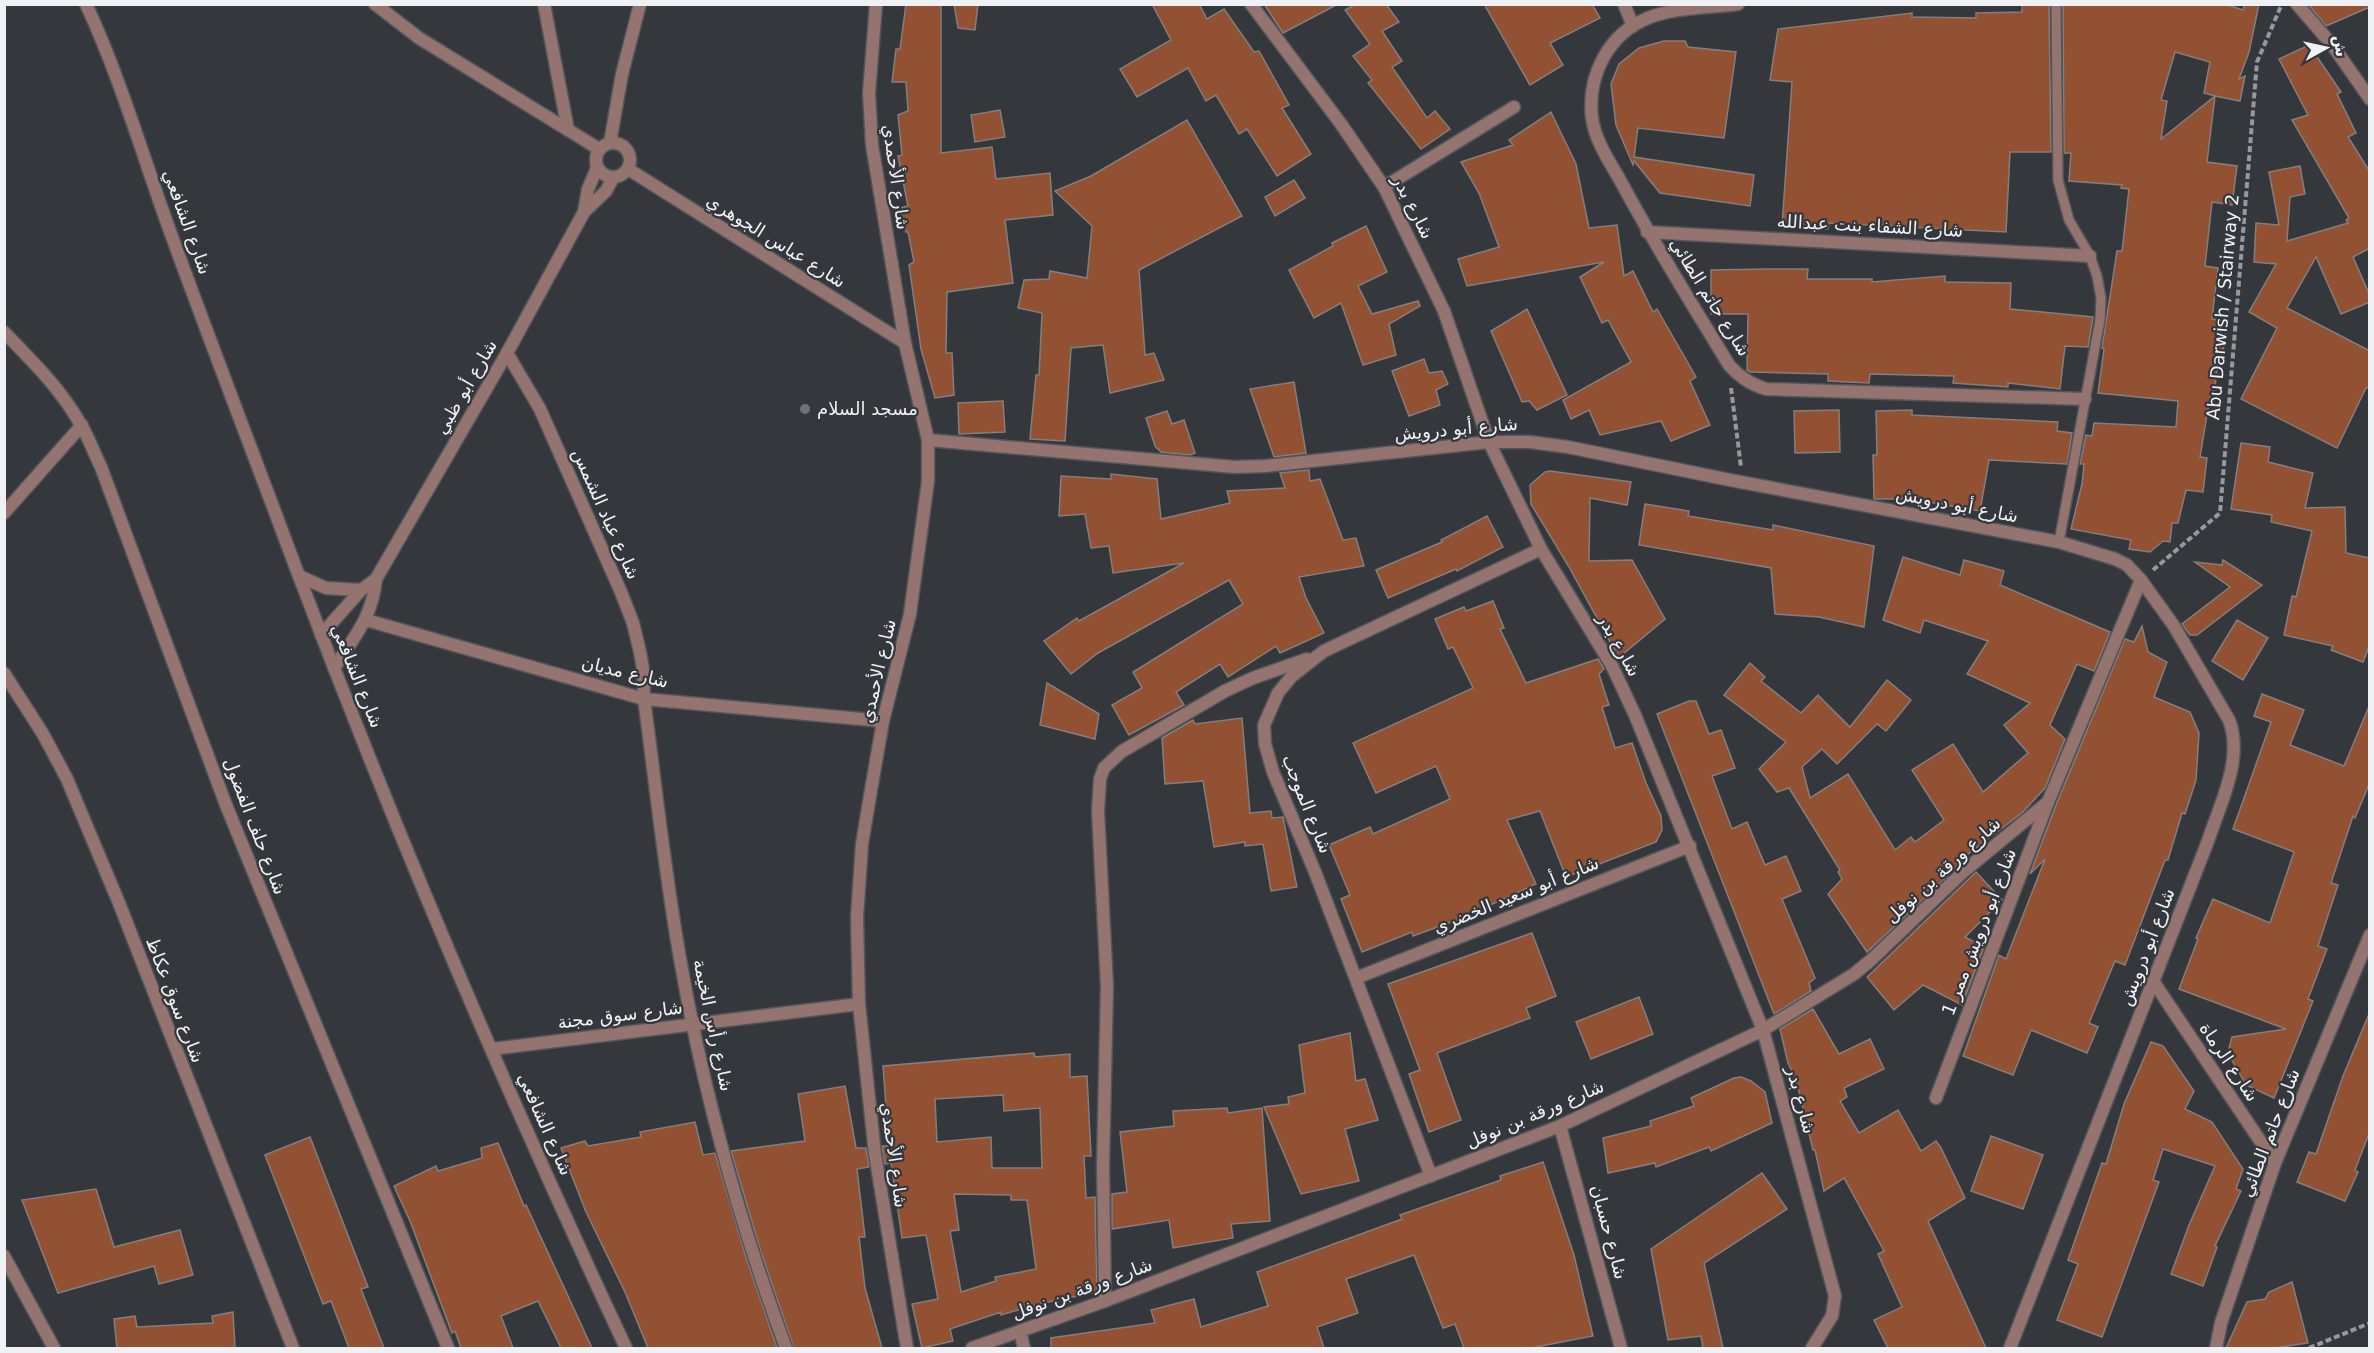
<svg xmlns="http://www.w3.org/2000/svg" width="2374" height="1353" font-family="'DejaVu Sans',Vazirmatn,sans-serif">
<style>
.building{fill:#935133;stroke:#857e7b;stroke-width:1.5;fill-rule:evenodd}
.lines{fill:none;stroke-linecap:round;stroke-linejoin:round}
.service-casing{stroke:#52565a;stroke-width:12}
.minor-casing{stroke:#52565a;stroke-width:15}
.tertiary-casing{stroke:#52565a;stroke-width:15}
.path{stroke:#96999d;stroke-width:4;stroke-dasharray:6 3;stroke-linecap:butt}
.service{stroke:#95736e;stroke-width:9}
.minor{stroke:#95736e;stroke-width:12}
.tertiary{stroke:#95736e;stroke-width:12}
.worship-dot{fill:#6b7280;stroke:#34383d;stroke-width:2}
.labels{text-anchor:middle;stroke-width:4.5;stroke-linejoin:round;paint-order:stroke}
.street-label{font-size:18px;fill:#eff1f4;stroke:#34383d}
.poi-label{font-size:18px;fill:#eff1f4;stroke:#34383d;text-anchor:start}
</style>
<rect width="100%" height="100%" fill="#34383d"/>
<!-- building -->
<g class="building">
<path d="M906,4H941V153L992,147L996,179L1050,173L1053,215L1005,220L1013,283L947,292L946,353H952L954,395L935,398L921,349L909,265L914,262L908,232H906L900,208L908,206L898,156L902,155L898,115L908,111L906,82H892L896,49H900Z"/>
<path d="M954,4H978L975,30L958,28Z"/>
<path d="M1152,4H1199L1207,19L1224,9L1254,52L1259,51L1289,105L1282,108L1311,154L1277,176L1247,129L1239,134L1216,95L1206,101L1188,68L1137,97L1120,69L1171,40Z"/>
<path d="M1264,4H1338L1283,33Z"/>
<path d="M1356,4H1386L1399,22L1382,31L1402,61L1392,67L1427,118L1435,111L1450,129L1421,149L1368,83L1372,80L1353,56L1370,44L1345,10Z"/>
<path d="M1484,4H1592L1600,18L1550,43L1563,65L1530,85Z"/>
<path d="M2022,4H2049L2051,152H2010L2006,232L1829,223L1828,229L1782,226L1792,82L1770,80L1778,29L1912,13V17L1976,18V13L2022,12Z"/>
<path d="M2063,4H2225L2243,10L2245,4H2259L2249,52L2239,79L2245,76L2240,101L2215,96L2207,162L2237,166L2232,205L2212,202L2205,266L2218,268L2212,319L2227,321L2222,360L2218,359L2214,397H2210L2200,457L2207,458L2203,492L2186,490L2178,523H2172L2170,542L2163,541L2150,552L2129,549L2131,540L2071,529L2082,484L2084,464H2080L2086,435L2092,436L2094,423L2176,427L2178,401L2098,393L2104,349L2102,348L2117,251H2122L2129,189L2121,188L2122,185L2069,181L2071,153H2064ZM2175,52L2210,62L2204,93L2215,96L2161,139L2167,101L2161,100Z"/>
<path d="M2308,4H2370V7L2326,26Z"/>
<path d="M1664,41H1685L1688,47L1736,52L1724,138L1638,128L1634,157L1754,175L1750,206L1660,193L1634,161L1633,165L1616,125L1611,84L1619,64L1639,48Z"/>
<path d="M2309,45L2341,92L2337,94L2356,133L2348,137L2370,172V248L2353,257L2370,296V302L2341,314L2316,257L2287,308L2370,351V387L2366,388L2337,448L2241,399L2277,328L2249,312L2276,264L2254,262L2256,223L2279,225L2269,172L2300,166L2305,194L2290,197L2287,241L2348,223L2346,220L2349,218L2292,120L2308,115L2279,59Z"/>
<path d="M1000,110L1005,137L975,142L971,115Z"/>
<path d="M1551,112L1576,164L1589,228L1617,225L1624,276L1633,271L1653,312L1657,309L1696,377L1690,381L1710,425L1671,441L1661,421L1600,435L1589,410L1571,419L1563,400L1631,362L1608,320L1602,323L1580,277L1604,262L1467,286L1458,259L1499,247L1479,193L1461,162L1513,145L1509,140Z"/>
<path d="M1187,120L1242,216L1139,270L1145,355L1154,353L1164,380L1110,393L1103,345L1071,348L1065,441L1030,439L1036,375H1039L1042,313L1018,308L1024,280L1049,279L1050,271L1087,278L1092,226L1055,191L1091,176Z"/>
<path d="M1294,180L1305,198L1275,216L1265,197Z"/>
<path d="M1366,226L1387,272L1358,286L1372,314L1418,301L1420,306L1389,324L1396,355L1363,365L1341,303L1314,318L1289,270L1333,246L1332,243Z"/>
<path d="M1767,269H1808L1807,279H1872V282L1945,276V282L2011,283L2010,309L2093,317L2088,347L2065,346L2060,389L2008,383V387L1953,383L1954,376L1870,374L1869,383L1828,381V374L1750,372L1747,370L1748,314H1711V270Z"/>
<path d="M1527,309L1567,395L1537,410L1529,401L1522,402L1491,331Z"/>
<path d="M1424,359L1429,373L1442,371L1448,384L1436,390L1440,405L1409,416L1392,371Z"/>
<path d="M1294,382L1306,453L1274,457L1250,389Z"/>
<path d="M1003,401L1005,432L959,434L958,403Z"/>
<path d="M1839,410L1840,452L1795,453L1794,411Z"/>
<path d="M1912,410V415L2058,422L2057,431L2072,433L2067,464L1989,460L1980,511L1912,499H1874L1873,455H1877L1876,411Z"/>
<path d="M1167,411L1172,424L1184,420L1195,453L1190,455L1161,452L1155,446L1146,418Z"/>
<path d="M2241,443L2270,447L2268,462L2313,473L2305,508L2345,507L2346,553L2370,558V644L2363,662L2331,650L2333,646L2284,635L2292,596L2296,597L2312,531L2271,522L2272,515L2231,509Z"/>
<path d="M1309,470L1310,481L1320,479L1343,540L1356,538L1364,566L1299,577L1306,598L1324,633L1280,653L1276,646L1228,677L1220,664L1176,692L1184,705L1129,735L1112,705L1142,688L1133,672L1243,604L1229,580L1098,653L1071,674L1044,641L1077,618L1079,621L1184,563L1113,573L1109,546L1091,548L1085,514L1059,516L1061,476L1111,479V474L1157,479L1161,519L1230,503L1227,491L1285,488L1280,473Z"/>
<path d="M1550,471L1631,482L1627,505L1590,498L1589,561L1632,560L1665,619L1617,659L1614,654L1616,653L1569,567L1531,504L1530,485L1545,472Z"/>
<path d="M1645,504L1689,511L1688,516L1773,530V525L1874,546L1864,627L1819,617L1775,614L1771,568L1639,545Z"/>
<path d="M1487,516L1503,547L1457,571L1456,569L1388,598L1376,570L1442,542L1441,540Z"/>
<path d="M1903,557L1960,575L1964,560L2004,571L2000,585L2110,632L2094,671L2077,664L2050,725L2065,739L2045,788L2023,812L1963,858L1965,860L1867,952L1828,894L1842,879L1838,872L1840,870L1789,788L1777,792L1759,769L1786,742L1724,695L1750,663L1765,677L1761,681L1801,713L1818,695L1850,727L1887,680L1911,700L1886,731L1877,724L1837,764L1822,749L1802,767L1810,798L1848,774L1895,850L1911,837L1915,842L1944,820L1912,770L1953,744L1983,792L2028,753L2004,725L2030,703L1967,674L1988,641L1924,620L1920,633L1883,620Z"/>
<path d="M2223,560L2262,585L2197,635H2190L2182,624L2230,587L2195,562L2222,565Z"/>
<path d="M1493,601L1504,628L1500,629L1526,683L1598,659L1604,669L1599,674L1609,705L1602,707L1615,748L1632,743L1646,783L1661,816L1662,830L1656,842L1566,877L1540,811L1507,820L1536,884L1462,918L1413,936L1412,932L1362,952L1341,899L1350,895L1329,845L1370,827L1373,834L1450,799L1436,766L1376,793L1353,743L1473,688L1453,647L1448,649L1435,619L1464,607L1466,611Z"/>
<path d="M2237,620L2268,638L2243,680L2212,661Z"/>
<path d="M2142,626L2148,652L2167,662L2154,697L2190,712L2199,733L2196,780L2185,814L2182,813L2168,860H2165L2125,965L2115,961L2089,1023L2098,1027L2087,1053L2031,1030L2013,1075L1963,1056L1999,955L2006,959L2045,859L2030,874L2056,805L2125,639L2134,642Z"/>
<path d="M1047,683L1099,714L1095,739L1040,725Z"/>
<path d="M2262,694L2304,710L2290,745L2344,766L2370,704V782L2355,818L2353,816L2331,883L2338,885L2318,946L2327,949L2308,999L2313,1001L2274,1098L2246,1085L2230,1057L2229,1048L2232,1037L2286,1029L2179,989L2198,939L2196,938L2213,899L2270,923L2294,852L2233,829L2271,722L2254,716Z"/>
<path d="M1689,701H1696L1709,734L1721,730L1735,768L1712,776L1732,829L1747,822L1765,865L1786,856L1801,891L1782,899L1815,978L1809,983L1811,991L1774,1014L1657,714Z"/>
<path d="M1242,718L1250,813L1271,811L1272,818L1283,817L1297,887L1271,891L1263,844L1245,846V842L1214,847L1203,781L1165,784L1162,738L1193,720L1195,724Z"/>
<path d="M1976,872L2002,900L1965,937L1984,947L1962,1005L1923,985L1894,1010L1867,977Z"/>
<path d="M1532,933L1556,996L1526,1008L1530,1018L1437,1053L1461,1120L1429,1132L1409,1074L1420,1070L1388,984Z"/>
<path d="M1639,997L1653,1034L1591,1059L1576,1022Z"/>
<path d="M1813,1009L1839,1054L1870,1039L1884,1069L1844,1088L1847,1097L1840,1101L1859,1133L1898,1110L1921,1151L1936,1141L1941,1148L1965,1198L1928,1221L1986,1348H1888L1874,1320L1902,1307L1878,1254L1884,1251L1844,1178L1824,1191L1815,1150H1813L1796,1079L1788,1063L1780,1029Z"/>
<path d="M2369,1014L2370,1131L2355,1170L2358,1172L2345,1201L2297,1182L2309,1152L2316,1154L2343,1076Z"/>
<path d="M1350,1033L1356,1081L1365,1079L1378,1120L1345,1129L1359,1181L1301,1194L1264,1107L1289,1104L1288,1097L1305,1093L1299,1045Z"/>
<path d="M2151,1042L2163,1046L2194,1091L2185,1109L2212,1122L2243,1169L2236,1189L2241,1191L2215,1246L2217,1247L2203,1286L2171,1274L2189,1225L2215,1166L2163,1149L2153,1180L2159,1182L2102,1337L2057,1320L2078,1264L2068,1260L2102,1163L2106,1164L2124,1104Z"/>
<path d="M1034,1053L1035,1057L1070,1054V1077L1087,1076L1091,1156H1084L1086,1198L1095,1197L1097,1292L1039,1304L1001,1315V1312L950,1329L953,1341L922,1348L912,1304L938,1299L926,1235L902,1238L891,1163L885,1164L883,1153L882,1146H889L883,1066ZM1003,1095L1004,1111L1040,1108L1042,1168H992L991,1137L937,1142L935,1099ZM954,1194L1011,1195V1200H1027L1036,1269L995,1277L996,1281L961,1292L950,1231L959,1230Z"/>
<path d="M1741,1077L1751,1081L1765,1092L1772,1123L1711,1151L1709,1147L1656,1167L1655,1163L1608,1173L1603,1138L1651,1126L1650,1121L1694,1106L1691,1098L1734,1078Z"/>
<path d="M845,1086L856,1148H866L869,1167L857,1169L865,1237H859L865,1288L882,1348H794L761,1252L731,1151L805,1141L798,1094Z"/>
<path d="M1227,1108L1228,1113L1262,1108L1270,1221L1231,1224L1233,1238L1173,1248L1169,1220L1112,1229V1194L1127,1192L1120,1132L1174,1126L1173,1111Z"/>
<path d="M695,1122L703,1155L715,1153L746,1257L777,1348H648L625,1292L586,1212L561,1148L585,1141L588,1146L641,1137L640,1132Z"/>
<path d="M1991,1136L2043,1155L2023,1209L1971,1191Z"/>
<path d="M310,1137L368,1287L361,1289L384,1348H349L331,1301L323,1304L265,1155Z"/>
<path d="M498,1143L524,1206L526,1205L592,1348H561L538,1301L501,1316L513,1348H461L455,1331L452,1333L410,1221L394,1186L436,1166L438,1171L482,1158L481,1148Z"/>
<path d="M1543,1162L1574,1255L1593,1336L1531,1348H1464L1455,1324L1443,1328L1414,1255L1346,1279L1358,1313L1317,1327L1324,1348H1051V1338L1155,1323L1151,1310L1194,1299L1201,1327L1268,1306L1257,1272L1402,1219L1400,1215L1501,1180L1500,1176Z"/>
<path d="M1762,1173L1787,1209L1704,1263L1723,1348H1703L1701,1336L1668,1340L1651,1249Z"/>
<path d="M96,1189L114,1247L180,1230L193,1275L159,1284L154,1266L58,1293L22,1200Z"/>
<path d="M2292,1282L2308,1343L2274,1348H2226L2247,1302L2265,1299L2269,1292Z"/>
<path d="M233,1312L235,1348H117L114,1319L135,1316L137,1327L213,1323L212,1316Z"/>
</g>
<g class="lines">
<defs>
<path id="service" d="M2056,4L2058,180L2069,220L2090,256L2097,276L2101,298L2100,320L2059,542"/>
<g id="minor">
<path d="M375,4L419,38L599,149"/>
<path d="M544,4L568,130"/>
<path d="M876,4L869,93L872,145L905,343L928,440V481L910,614L883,721L871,790L862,844L857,917L859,1004L875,1154L907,1348"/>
<path d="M1251,4L1341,124L1384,187L1444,311L1489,442L1541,549L1612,666L1635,715L1763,1030L1835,1296L1832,1316L1812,1348"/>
<path d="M1624,4L1633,26"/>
<path d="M1738,4C1710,8 1675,7 1648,18C1608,34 1587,76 1592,118C1595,140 1609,161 1620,180C1654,244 1692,304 1729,365C1740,377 1750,384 1766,389L2085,399"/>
<path d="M2297,4L2333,46L2370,99"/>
<circle cx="613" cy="160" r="17"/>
<path d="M610,143L622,74L640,4"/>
<path d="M628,169L905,343"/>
<path d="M1384,187L1514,107"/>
<path d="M584,212L606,191L613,178"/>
<path d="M1647,232L2090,256"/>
<path d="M4,332C32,361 61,389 81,425C89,438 94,453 101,467L226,805L448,1348"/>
<path d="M507,353L540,409L621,592L633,623L640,652L643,669L644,699C656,787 665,876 681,964C704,1095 740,1224 786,1348"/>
<path d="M928,440L1235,467L1265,466L1489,442H1530L1568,447L1735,481L2059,542L2115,559L2127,565L2141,580L2174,626L2229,720C2244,759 2220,804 2208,841L2010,1348"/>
<path d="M4,513L82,425"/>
<path d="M366,620L644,699L883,721"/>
<path d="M321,635L361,590L376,579L507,353L584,212L588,189L597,168"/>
<path d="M334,668C355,636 372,618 376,579"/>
<path d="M4,673L43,734L67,779L119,903L293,1348"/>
<path d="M1356,978L1690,846"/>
<path d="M2153,981L2275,1163"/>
<path d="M492,1049L859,1004"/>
<path d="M1936,1098L2048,802L2141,580"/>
<path d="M1560,1126L1621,1348"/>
<path d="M1431,1176L1315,872L1273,772L1265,744L1264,725L1278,693L1292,676L1324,651L1541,549"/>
<path d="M4,1256L54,1348"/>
<path d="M1105,1301L1103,1167L1107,986L1098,811L1100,779L1104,768L1121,752L1225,691L1253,678L1307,659"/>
<path d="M1020,1331L1024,1348"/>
<path d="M972,1348L1105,1301L1560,1126L1763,1030L1854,974L1871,960L1963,872L2048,802"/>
<path d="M2216,1348L2221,1323L2275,1163L2370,935"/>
</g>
<g id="tertiary">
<path d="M86,4C119,75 141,150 167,223C209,339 254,455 297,571C396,834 507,1094 626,1348"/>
<path d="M299,576L326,588L361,590"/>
</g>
</defs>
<!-- service casing -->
<use href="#service" class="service-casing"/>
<!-- minor casing -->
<use href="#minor" class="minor-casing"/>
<!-- tertiary casing -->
<use href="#tertiary" class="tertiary-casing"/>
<!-- path -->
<g class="path">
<path d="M1731,388L1741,467"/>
<path d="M2153,570L2220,513L2257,62L2281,6"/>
<path d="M2309,1348L2370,1323"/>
</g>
<!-- service -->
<use href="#service" class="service"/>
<!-- minor -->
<use href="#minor" class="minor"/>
<!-- tertiary -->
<use href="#tertiary" class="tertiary"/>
</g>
<!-- markers -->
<circle class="worship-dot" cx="805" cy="409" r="6"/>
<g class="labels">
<!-- street labels -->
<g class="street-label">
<text transform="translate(896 177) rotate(82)" y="6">شارع الأحمدي</text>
<text transform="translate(1413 207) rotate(63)" y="6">شارع بدر</text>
<text transform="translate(187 222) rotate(70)" y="6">شارع الشافعي</text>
<text transform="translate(1870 226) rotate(3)" y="6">شارع الشفاء بنت عبدالله</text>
<text transform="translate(776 241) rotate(32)" y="6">شارع عباس الجوهري</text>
<text transform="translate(1710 297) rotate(58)" y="6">شارع حاتم الطائي</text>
<text transform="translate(2223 307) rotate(-85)" y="6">Abu Darwish / Stairway 2</text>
<text transform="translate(466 387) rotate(-60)" y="6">شارع أبو ظبي</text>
<text transform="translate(1456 429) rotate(-5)" y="6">شارع أبو درويش</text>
<text transform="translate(1957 505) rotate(11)" y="6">شارع أبو درويش</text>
<text transform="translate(606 514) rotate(66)" y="6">شارع عباد الشمس</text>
<text transform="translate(1619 645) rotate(61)" y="6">شارع بدر</text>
<text transform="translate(878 671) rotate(-77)" y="6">شارع الأحمدي</text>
<text transform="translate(625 672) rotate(13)" y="6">شارع مديان</text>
<text transform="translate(357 676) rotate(68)" y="6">شارع الشافعي</text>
<text transform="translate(1307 804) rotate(68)" y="6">شارع الموجب</text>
<text transform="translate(255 826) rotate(69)" y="6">شارع حلف الفضول</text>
<text transform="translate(1943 870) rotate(-42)" y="6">شارع ورقة بن نوفل</text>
<text transform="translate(1516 895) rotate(-22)" y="6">شارع أبو سعيد الخضري</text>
<text transform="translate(1979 932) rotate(-69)" y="6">شارع أبو درويش ممر 1</text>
<text transform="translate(2147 947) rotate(-69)" y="6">شارع أبو درويش</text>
<text transform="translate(175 1000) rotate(69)" y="6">شارع سوق عكاظ</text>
<text transform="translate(620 1015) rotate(-7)" y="6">شارع سوق مجنة</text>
<text transform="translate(713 1025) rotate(78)" y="6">شارع رأس الخيمة</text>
<text transform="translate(2229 1062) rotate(56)" y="6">شارع الرماة</text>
<text transform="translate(1801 1100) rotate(75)" y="6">شارع بدر</text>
<text transform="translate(1535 1114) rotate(-23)" y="6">شارع ورقة بن نوفل</text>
<text transform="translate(545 1124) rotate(66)" y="6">شارع الشافعي</text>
<text transform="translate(2270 1133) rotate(-69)" y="6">شارع حاتم الطائي</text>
<text transform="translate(894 1155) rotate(82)" y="6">شارع الأحمدي</text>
<text transform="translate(1609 1232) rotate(75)" y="6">شارع حسبان</text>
<text transform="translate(1082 1289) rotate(-20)" y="6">شارع ورقة بن نوفل</text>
</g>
<!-- poi labels -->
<g class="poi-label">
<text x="817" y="415">مسجد السلام</text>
</g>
</g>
<!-- border -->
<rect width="2374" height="1353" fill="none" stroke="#eff1f4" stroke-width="12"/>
<!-- north arrow -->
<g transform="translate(2326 48) rotate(82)" stroke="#34383d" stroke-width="4.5" paint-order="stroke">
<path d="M0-4.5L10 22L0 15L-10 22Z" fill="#eff1f4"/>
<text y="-9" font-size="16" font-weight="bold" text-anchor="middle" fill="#eff1f4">ش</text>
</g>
</svg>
